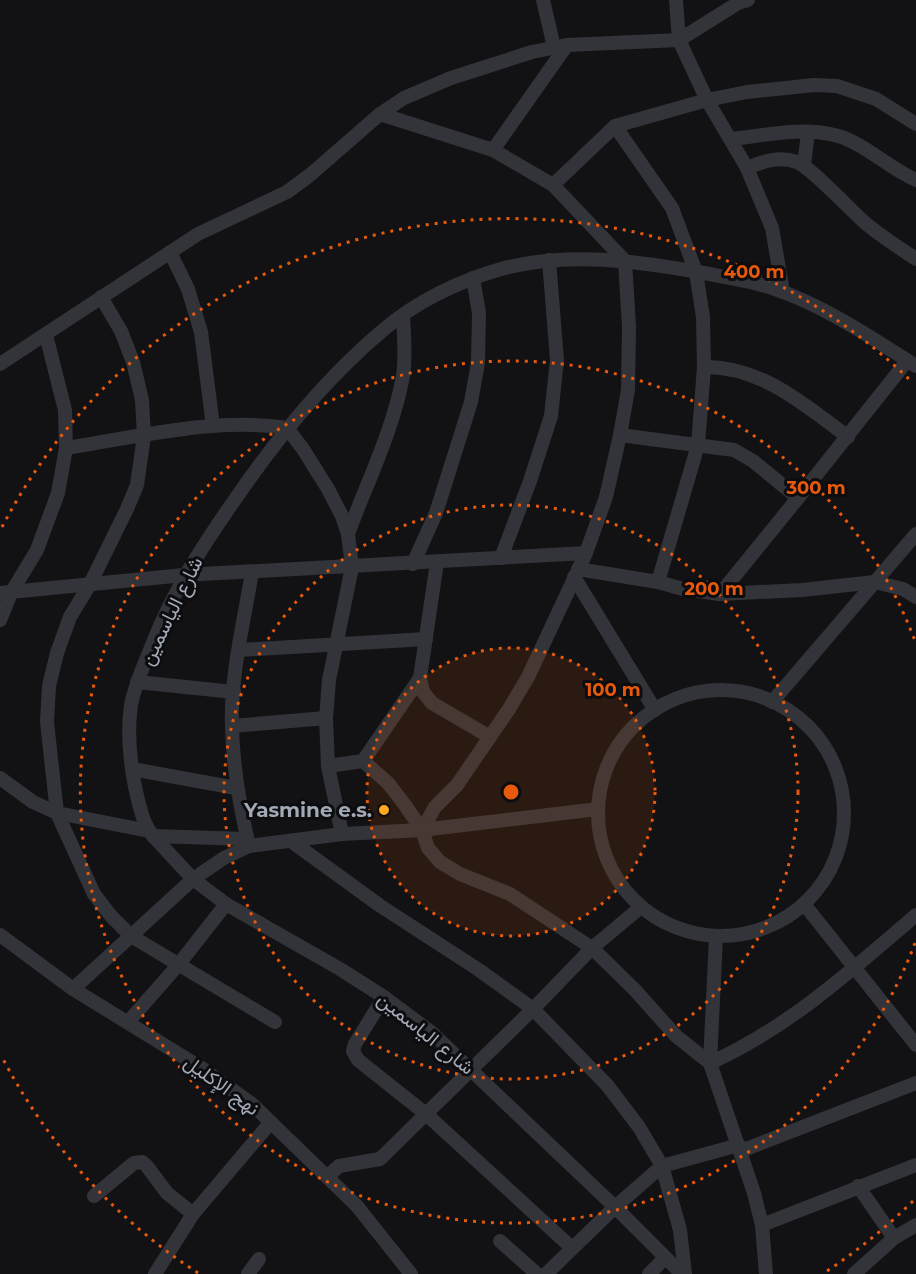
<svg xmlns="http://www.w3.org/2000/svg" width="916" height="1274" font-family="Montserrat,Vazirmatn,sans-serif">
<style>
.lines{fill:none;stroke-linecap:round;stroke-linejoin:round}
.minor{stroke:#333439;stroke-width:14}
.ring{fill:none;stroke:#e8590c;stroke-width:3;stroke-dasharray:3 6}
.poi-dot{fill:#ffa71f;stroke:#0d0d0f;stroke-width:2}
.labels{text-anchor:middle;stroke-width:6;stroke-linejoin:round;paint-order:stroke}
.street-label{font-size:20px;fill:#a2a9b6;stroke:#0d0d0f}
.poi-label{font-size:20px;font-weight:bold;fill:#a2a9b6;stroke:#0d0d0f;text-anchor:end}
.centre{fill:#e8590c;stroke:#0d0d0f;stroke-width:3}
.ring-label{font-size:18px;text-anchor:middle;font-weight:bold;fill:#e8590c;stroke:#0d0d0f;stroke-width:6;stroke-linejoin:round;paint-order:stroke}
</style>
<rect width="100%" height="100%" fill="#121214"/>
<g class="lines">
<!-- minor -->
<g class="minor">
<path d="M543,0L554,47"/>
<path d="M676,0L679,40L707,100L747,168L772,228L783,292"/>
<path d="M380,114L493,150L553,185L625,261L629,327L628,390L620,435L606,497L586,553L528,677L509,709L457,785L435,807L422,830"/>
<path d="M615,126L672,208L696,272L703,317L704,367L698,445L658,582"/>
<path d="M731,139C769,135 817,123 853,142C875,153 893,170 916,180"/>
<path d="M493,150L567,45"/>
<path d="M804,165L808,133"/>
<path d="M747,168C764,161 779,156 797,162C809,166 850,209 863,221C879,235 898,247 916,259"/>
<path d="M553,185L615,126L707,100L747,92L814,85L837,86L876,99L916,124"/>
<path d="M170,252L188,289L201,332L213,426"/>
<path d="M101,297L121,331L133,362L142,400L144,436L137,485L127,509L90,584L70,617L57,653L49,686L47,722L57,813L94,894L111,916L131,936L275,1022"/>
<path d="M0,364L198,234L287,192L310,175L380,114L404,98L451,78L532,52L567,45L679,40L738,3L748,0"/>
<path d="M704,367C761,366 805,405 848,437"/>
<path d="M620,435L734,450L753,461L798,498L720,594"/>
<path d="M66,448C138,437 215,417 287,428L303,449L328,489L342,516L348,534L352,567L329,680L326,718L328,766L342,834"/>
<path d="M798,498L907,361"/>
<path d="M348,534C367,482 393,431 403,376C406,356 404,336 403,316"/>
<path d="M501,558L530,481L551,416L557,360L549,260"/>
<path d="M437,562L420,678L423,692L432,703L490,737"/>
<path d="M413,564L436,513L471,402L478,363L479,313L473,278"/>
<path d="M578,569L658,582L683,589L720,594L802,590L875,582L903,589L916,597"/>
<path d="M574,577L655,710"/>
<path d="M0,593L184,575L586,553"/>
<path d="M0,620L11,593L37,550L58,493L66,448L65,410L46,335"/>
<path d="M240,650L426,639"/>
<path d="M137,682L234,692"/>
<circle cx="721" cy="813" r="123"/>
<path d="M772,702L916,534"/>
<path d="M232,726L326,718"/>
<path d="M363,761L388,783L405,805L422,830L428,848L440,862L460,874L510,894L592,948L635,990L676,1036L710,1063"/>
<path d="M328,766L363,761L420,678"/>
<path d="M132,769L236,788"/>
<path d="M0,778L33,802L57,813L149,831"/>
<path d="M153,836L247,839"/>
<path d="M291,841L379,905L479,970L533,1009L607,1085L639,1127L662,1166L680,1230L685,1274"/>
<path d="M249,846C240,807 233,768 232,728C230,676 244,622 252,572"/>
<path d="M804,904L916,1045"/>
<path d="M0,935L73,989L203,1069L252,1104L357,1206L411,1274"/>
<path d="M716,937L710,1063L754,1193L762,1225L766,1274"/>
<path d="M73,989L193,879L224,858L249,846L342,834L422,830L598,809"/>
<path d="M384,997L355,1044L353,1051L358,1060L426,1114L572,1248"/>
<path d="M128,1022L179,964L226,904"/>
<path d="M710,1063C788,1028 852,970 916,915"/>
<path d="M741,1151L916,1083"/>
<path d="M328,1176L339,1166L380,1159L533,1009L592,948L641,907"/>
<path d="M858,1186L894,1238"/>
<path d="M94,1196L134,1163L142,1162L146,1165L167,1193L193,1214"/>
<path d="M762,1225L916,1165"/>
<path d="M500,1241L537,1274"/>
<path d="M155,1274L193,1214L271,1122"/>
<path d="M248,1274L259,1259"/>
<path d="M546,1274L615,1207L662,1166L739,1145"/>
<path d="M649,1274L665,1258"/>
<path d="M682,1274L615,1207L431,1032L384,997L340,969L226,904L193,879L153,836C142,823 139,803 135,787C130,761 127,732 131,705C135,684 144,665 152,645C173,591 203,545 236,498C278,437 325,379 382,331C415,302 459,281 501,269C567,251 637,261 704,273C730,278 758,282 783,292C827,308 877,341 916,366"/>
<path d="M854,1274L894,1238L916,1225"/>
</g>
</g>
<!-- distance rings -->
<circle cx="511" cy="792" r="144" fill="#e8590c" fill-opacity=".12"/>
<g class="ring">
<circle cx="511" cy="792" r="144"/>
<circle cx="511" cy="792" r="287"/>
<path d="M915 943A431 431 0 1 1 915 641"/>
<path d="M913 1201A574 574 0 0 1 824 1273M198 1273A574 574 0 0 1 2 1057M2 527A574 574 0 0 1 913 383"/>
</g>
<!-- markers -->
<circle class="poi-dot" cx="384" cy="810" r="6"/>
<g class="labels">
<!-- street labels -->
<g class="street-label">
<text transform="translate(171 611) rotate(-64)" y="7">شارع الياسمين</text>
<text transform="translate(426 1033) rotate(39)" y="7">شارع الياسمين</text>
<text transform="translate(222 1085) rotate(36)" y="7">نهج الإكليل</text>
</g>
<!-- poi labels -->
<g class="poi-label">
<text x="372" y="817">Yasmine e.s.</text>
</g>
</g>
<circle cx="511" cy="792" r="9" class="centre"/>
<g class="ring-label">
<text x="754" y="278">400 m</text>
<text x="816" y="494">300 m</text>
<text x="714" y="595">200 m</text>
<text x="613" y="696">100 m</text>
</g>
</svg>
